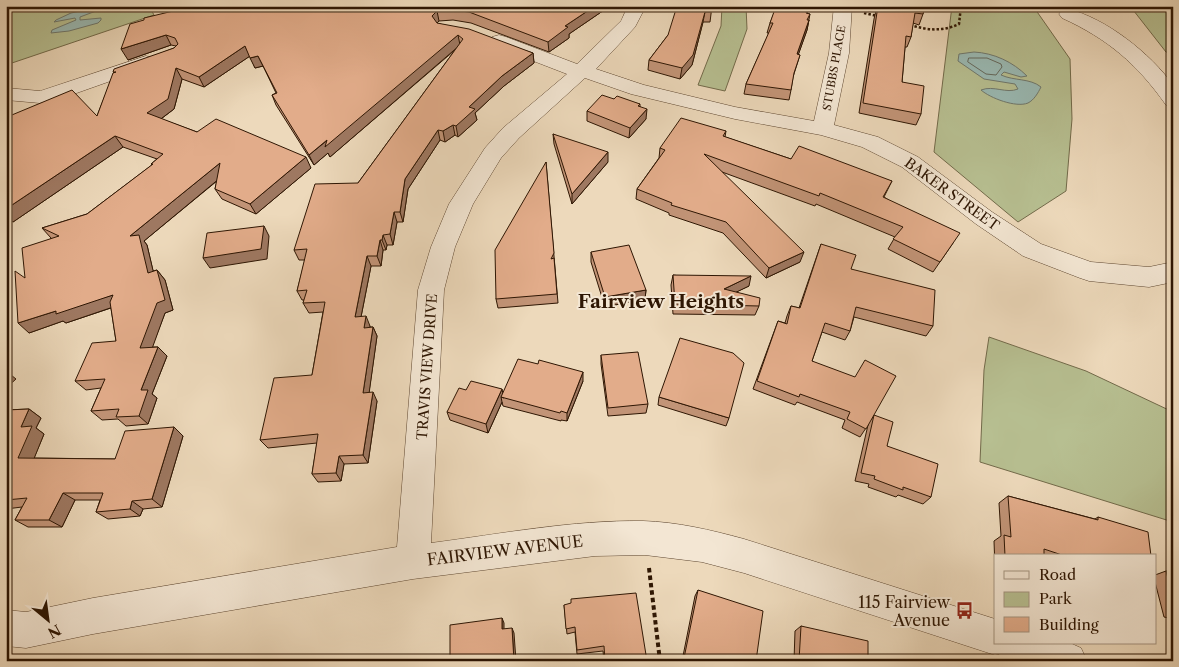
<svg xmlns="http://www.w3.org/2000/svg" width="1179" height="667" font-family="'Libre Caslon Text',serif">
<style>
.green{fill:#b7bf91;stroke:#726a4a}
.water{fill:#9abab4;stroke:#6f786d}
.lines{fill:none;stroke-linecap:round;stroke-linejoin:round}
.shore{stroke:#64685c;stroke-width:1}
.minor-casing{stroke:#5e4731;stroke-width:1}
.path-far1{stroke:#2e1603;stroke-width:2.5;stroke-dasharray:2.5 2;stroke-linecap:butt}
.path{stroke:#2e1603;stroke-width:4;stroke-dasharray:4.5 3;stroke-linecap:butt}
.minor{fill:#f3e6d3;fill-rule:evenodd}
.wall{fill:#c29477;stroke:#2e1603}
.shaded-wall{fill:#9e7861;stroke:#2e1603}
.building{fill:#e2ac8a;stroke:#2e1603}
.labels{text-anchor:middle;stroke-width:4;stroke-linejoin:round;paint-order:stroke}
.far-street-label{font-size:11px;fill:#2e1603;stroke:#f3e6d3}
.street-label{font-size:14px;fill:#2e1603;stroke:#f3e6d3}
.near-street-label{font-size:16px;fill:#2e1603;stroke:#f3e6d3}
.near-poi-label{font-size:16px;fill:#2e1603;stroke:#f3e6d3;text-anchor:end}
.district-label{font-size:19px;font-weight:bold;fill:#2e1603;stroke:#f3e6d3}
</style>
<rect width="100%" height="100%" fill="#edd9bb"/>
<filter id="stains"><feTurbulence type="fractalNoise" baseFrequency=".004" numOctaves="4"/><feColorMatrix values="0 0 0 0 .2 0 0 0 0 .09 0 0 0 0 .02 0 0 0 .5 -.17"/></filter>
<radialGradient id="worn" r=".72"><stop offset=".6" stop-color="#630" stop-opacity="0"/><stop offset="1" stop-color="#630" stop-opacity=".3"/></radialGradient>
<!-- green -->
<g class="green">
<path d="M6,6H149L154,15L6,65Z"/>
<path d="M722,6H746L747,29L725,91L698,85L721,26Z"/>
<path d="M952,6H1033L1070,59L1072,119L1066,191L1018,222L934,152Z"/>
<path d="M1130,6H1173V54L1166,52Z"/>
<path d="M989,337L1086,371L1173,412V522L980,462L984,370Z"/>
</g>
<!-- water -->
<g class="water">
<path d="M94,8L96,11L80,17V20L101,18V20L98,23L69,31L51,33L52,30L76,20L75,18L54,22L56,20L71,13Z"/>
<path d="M974,52C994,53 1013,62 1027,76L1021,77L1004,72L1001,75C1014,81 1030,78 1041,87C1038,93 1034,100 1028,103C1016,108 990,98 981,90C994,85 1006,94 1018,89L1015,84L984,79L958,61L959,54Z"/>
</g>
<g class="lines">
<!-- shore -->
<path class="shore" d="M969,58H987L1001,64L1002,67L996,75L986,74L968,62Z"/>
<defs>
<g id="minor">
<path d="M628,6H646L635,27L596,69L644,85L735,107L814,121L829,53L834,6H852L849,53L834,125L878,137L918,157L992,212L1041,244L1091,262L1149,267L1173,262V282L1149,287L1089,281L1080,278L1023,256L976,224L902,167L862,147L821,135L735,119L631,94L585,78L519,138L501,158L473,204L455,247L444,290L431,543C501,534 572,520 643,521C677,522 711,530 744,539L995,619V643H1070L1081,648L1087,661H1011L1000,656L999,654L995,655L744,573L702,562L645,555L595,556L413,579L93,634L26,648L6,646V610L26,612L93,598L397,547L418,290L431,247L449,204L485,148L503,128L567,74L492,45L490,41L492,37L499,35L506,37L577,64L621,21Z"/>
<path d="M1068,9C1106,18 1151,54 1173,85V107L1166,105C1137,64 1108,39 1062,18L1059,14L1062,10Z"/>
<path d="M146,56L153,58L156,62L153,66L71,95L40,103L6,100V88L40,91Z"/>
</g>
</defs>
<!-- minor casing -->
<use href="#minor" class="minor-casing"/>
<!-- path-far1 -->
<g class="path-far1">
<path d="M1038,6L1049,10"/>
<path d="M864,13L877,16"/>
<path d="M910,25C927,30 942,32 959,24L961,6"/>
</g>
<!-- path -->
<path class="path" d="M649,568L660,661"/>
<!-- minor -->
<use href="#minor" class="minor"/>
</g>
<!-- wall -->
<g class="wall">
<path d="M194,6H610L569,34V38L549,52L471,23L453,20L439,21L437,23L533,53L534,63L504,86L475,113L477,120L458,137L455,135L445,142L440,140L408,189L403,222H397L393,245H387L386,250H383L381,266H371L361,317L370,326V327H373L377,336L369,392L377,401L368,463L344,464L341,481L318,482L312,474L317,443L268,448L260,440L312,375L323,312L309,313L303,303L304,300H302L297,291L305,260H299L294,250L358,183L455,50L330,157L328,153L314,165L276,105L272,95L276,93L263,66L255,68L250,56L204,87L182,79L174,109L161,119L197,132L311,168L256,214L222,199L215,189L217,181L144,241L147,245L153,271L157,270L165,280L173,310L165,313L152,347H158L167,356L152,394L157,398L148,424L126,426L118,419L102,420L91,411L101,388L86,390L75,381L116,341L111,308L66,323L63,321L29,333L25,278L51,238L42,228L87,214L152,165L151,164L157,159L123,147L13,222L6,219V122L97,116L114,73L113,72L174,48L176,46L171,45L128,60Z"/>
<path d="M712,6L710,22H703L692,65L680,79L648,70L649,60L668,35Z"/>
<path d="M761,6H810L807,14H810L807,30L798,55H800L793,77L791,90L789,100L744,94L746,84L769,33H767L770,23L775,11L760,8Z"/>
<path d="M877,6H925L923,14L919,25L913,23L911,37L907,47H905L902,82L921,114L916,125L859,113L874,19Z"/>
<path d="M614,99L640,104V106L646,119L629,138L587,121V111Z"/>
<path d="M726,131L725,137L791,159L892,181L884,197L953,243L933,272L888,249L895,237L816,204L815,206L722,172L800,262L766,278L723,233L669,215V213L636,199L637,189L659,158L660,148Z"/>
<path d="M553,134L608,162L572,204L554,144Z"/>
<path d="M546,162L558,303L498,308L496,299Z"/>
<path d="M821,244L851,269L933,326L926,336L854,317L850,331L845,340L822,332L812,361L871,420L874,415L887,446L931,497L923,504L898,495L896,497L868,487L869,484L855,481L868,425L860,437L842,428L845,420L797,402L795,405L753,389L778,321L785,323L787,316L791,306L799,308Z"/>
<path d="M591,252L646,290L645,299L605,307L591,262Z"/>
<path d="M673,275L749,286L736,292L759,306L755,315L673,314L671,285Z"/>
<path d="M601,355L648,404L646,413L608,416L601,364Z"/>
<path d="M583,381L567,421L561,420V421L503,406L502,402L488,433L450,420L447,412L466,390L503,393Z"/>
<path d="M659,397L729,418L726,426L658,405Z"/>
<path d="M29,409L41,418L36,428L44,434L34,458L115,459L174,427L183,436L162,507L143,509L140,516L108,519L96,512L100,500H75L62,527H28L15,520L22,507L6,509V410Z"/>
<path d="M1008,496L1095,519L1098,517L1151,556H995V569L994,541L1001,536L999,503Z"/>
<path d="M1166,571L1173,572V619L1164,617L1155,582V575Z"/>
<path d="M698,590L756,661H682L695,596Z"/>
<path d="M564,605L647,661H604L603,651L577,654L575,632L567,634Z"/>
<path d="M801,626L868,661H794L795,631Z"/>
</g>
<!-- shaded-wall -->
<g class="shaded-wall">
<path d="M595,6H610L569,34V38L549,52L548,42L565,26Z"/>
<path d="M437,11L439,21L434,26L432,16Z"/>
<path d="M705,12L703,22L692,65L680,79L682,68Z"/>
<path d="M809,20L807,30L795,64L797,54Z"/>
<path d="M166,35L171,45L128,60L121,49Z"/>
<path d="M458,35L460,45L330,157L328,153L314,165L309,155Z"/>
<path d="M245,46L250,56L204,87L199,77Z"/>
<path d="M533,53L534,63L504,86L475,113L477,120L458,137L456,126L469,107L502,76Z"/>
<path d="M258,56L263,66L255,68L250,58Z"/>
<path d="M176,68L182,79L174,109L154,124L147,113Z"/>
<path d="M647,109L646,119L629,138L630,128Z"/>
<path d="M453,125L455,135L445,142L443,131Z"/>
<path d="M438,130L440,140L408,189L403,222L400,212L405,179Z"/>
<path d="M115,136L123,147L13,222L6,215V209Z"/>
<path d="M608,152V162L572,204V194Z"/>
<path d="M306,157L311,168L256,214L250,204Z"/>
<path d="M220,163L226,173L144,241L147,245L156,283L148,273L130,236Z"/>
<path d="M394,212L397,222L393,245L390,234Z"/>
<path d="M264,226L269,236L267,259L210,268L203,258Z"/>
<path d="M383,235L387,245L386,250L382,240Z"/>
<path d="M380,240L383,250L381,266L377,256Z"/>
<path d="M804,252L800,262L766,278L769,268Z"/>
<path d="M367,256L371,266L359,327L355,317Z"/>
<path d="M157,270L165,280L173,310L165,313L149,357L140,348Z"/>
<path d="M751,276L749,286L722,299L724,289Z"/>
<path d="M646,290L645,299L605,307V297Z"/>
<path d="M113,295L122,304L66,323L63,321L29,333L18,323L56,311Z"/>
<path d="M366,316L370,326L368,337L364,328Z"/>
<path d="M373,327L377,336L368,401L363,393Z"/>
<path d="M158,347L167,356L152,394L157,398L148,424L139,416L141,390Z"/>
<path d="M6,371L16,379L6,388Z"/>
<path d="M583,372V381L567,421V413Z"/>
<path d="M502,389L504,398L501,397L502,402L488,433L486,424Z"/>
<path d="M373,392L377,401L368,463L363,455Z"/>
<path d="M29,409L41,418L36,428L44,434L31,466L18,458L21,427Z"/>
<path d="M174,427L183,436L162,507L152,499Z"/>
<path d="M339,456L344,464L341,481L336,473Z"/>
<path d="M63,493L75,500L62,527L49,520Z"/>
<path d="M132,501L143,509L140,516L130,509Z"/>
<path d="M502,618L504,623V634L502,629Z"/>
<path d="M512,628L514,633L516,661H514Z"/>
</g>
<!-- building -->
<g class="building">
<path d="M194,6H595L565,26L568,27L548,42L469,12L452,10L437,11L432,16L437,23L469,29L533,53L502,76L469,107L475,109L456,126L453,125L443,131L438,130L405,179L400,212H394L390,234L383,235L382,240H380L377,256H367L355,317L366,316L364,328L373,327L363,393L373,392L363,455L339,456L336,473L312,474L318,434L260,440L274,378L312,375L325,302L303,303L307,290L297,291L307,249L294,250L315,184L358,183L463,39L458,35L325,147L327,140L309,155L272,95L277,93L258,56L250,58L245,46L199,77L176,68L168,99L147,113L197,132L216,119L306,157L250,204L215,189L220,163L130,236L139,235L148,273L157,270L165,300L157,303L140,348L158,347L141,390H148L139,416L116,417L119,409L91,411L105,379L75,381L92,343L116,341L110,302L113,295L56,314V311L18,323L15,271L25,278L22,248L59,236L42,228L87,214L153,164H151L163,154L115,136L6,209V122L9,121L7,117L72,90L97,116L113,73L116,72H113L114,69L174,48L178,44L175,38L166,35L121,49L130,24L144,20V18Z"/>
<path d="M677,6H712L711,12H705L693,55L682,68L649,60L668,35Z"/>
<path d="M776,6H809L806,13L810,14L807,20H809L797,54L800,55L794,73L791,90L746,84L773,23H770Z"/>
<path d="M878,6H925L923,14L915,13L911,37L906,36L902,82L924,86L921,114L863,103Z"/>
<path d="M602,95L614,99L617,96L640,104L638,106L647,109L630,128L587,111Z"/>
<path d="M681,118L726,131L723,136L791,159L799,146L892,181L883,197L960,233L940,262L893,239L903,227L820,193L819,196L704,154L804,252L769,268L726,222L671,205L672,203L637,189L665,150L660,148Z"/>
<path d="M553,134L608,152L572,194Z"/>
<path d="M546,162L554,253L551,259L554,258L557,294L496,299L495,250Z"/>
<path d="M264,226L261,249L203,258L207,233Z"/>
<path d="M821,244L856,255L851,269L935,290L933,326L856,307L850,331L825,323L812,361L855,377L865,360L896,376L866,429L847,419L850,412L800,394L799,397L757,381L778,321L787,324L791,306L800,308Z"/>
<path d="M629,245L646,290L605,297L591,252Z"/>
<path d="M673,275L751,276L724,289L760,298L759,306L675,304Z"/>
<path d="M680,338L733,353L744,363L729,418L659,397Z"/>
<path d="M638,352L648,404L608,408L601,355Z"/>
<path d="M518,359L538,364L539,360L583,372L567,413L561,411L560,413L501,397Z"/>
<path d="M471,381L502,389L486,424L447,412L459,388L466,390Z"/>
<path d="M29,409L21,427L32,426L18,458L115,459L125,431L174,427L152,499L132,501L130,509L96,512L103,493H63L49,520H15L27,498L6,500V410Z"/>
<path d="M874,415L893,422L887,446L938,464L931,497L903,487V490L874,479L875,476L861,473Z"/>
<path d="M1008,496L1098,520V517L1148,532L1151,556H1065L1044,549V556H1005L1004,535L1011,537Z"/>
<path d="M1166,571L1173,572V598Z"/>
<path d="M698,590L763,611L756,661H691L684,658Z"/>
<path d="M636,593L647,661H605L604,646L577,650L575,627L566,629L564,605L571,603V599Z"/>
<path d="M502,618V629L512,628L514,661H450V625Z"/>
<path d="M801,626L868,641V661H799Z"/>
</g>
<!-- icons -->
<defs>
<symbol id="bus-bare" viewBox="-9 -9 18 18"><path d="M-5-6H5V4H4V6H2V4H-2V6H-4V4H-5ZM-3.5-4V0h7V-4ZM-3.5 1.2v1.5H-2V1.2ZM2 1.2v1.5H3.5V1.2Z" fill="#8f2418" stroke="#f3e6d3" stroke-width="2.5" paint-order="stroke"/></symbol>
</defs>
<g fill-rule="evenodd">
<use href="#bus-bare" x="952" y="598" width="25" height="25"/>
</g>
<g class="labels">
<!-- far-street labels -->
<g class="far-street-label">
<text transform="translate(834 68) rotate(-80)" y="4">STUBBS PLACE</text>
</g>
<!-- street labels -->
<g class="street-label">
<text transform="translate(952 194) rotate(36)" y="5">BAKER STREET</text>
<text transform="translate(427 367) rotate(-86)" y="5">TRAVIS VIEW DRIVE</text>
</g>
<!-- near-street labels -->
<g class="near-street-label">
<text transform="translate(505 550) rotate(-7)" y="6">FAIRVIEW AVENUE</text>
</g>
<!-- near-poi labels -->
<g class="near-poi-label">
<text x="950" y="608">115 Fairview<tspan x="950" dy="18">Avenue</tspan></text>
</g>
<!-- district labels -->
<g class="district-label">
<text x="661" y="308">Fairview Heights</text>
</g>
</g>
<!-- margin -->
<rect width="1179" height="667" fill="none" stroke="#edd9bb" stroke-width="25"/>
<rect x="8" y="8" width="1164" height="652" fill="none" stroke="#2e1603" stroke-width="2.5"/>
<rect x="12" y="12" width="1154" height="642" fill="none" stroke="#2e1603"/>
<!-- legend -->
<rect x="994" y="554" width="162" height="90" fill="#f3e6d3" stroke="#a49380"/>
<rect x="1004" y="571" width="25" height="8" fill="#f3e6d3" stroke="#a49380"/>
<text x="1039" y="580" font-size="15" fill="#2e1603">Road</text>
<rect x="1004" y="592" width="25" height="15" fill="#b7bf91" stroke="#a49380"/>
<text x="1039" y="604" font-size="15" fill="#2e1603">Park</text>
<rect x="1004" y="617" width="25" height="15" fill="#e2ac8a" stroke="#a49380"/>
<text x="1039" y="630" font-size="15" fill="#2e1603">Building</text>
<!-- north arrow -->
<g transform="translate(48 620) rotate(151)" stroke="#f3e6d3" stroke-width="4" paint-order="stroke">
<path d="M0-4L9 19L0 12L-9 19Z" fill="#2e1603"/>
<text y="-8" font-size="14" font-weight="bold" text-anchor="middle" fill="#2e1603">N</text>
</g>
<rect width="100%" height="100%" filter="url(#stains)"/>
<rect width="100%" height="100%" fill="url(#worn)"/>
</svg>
